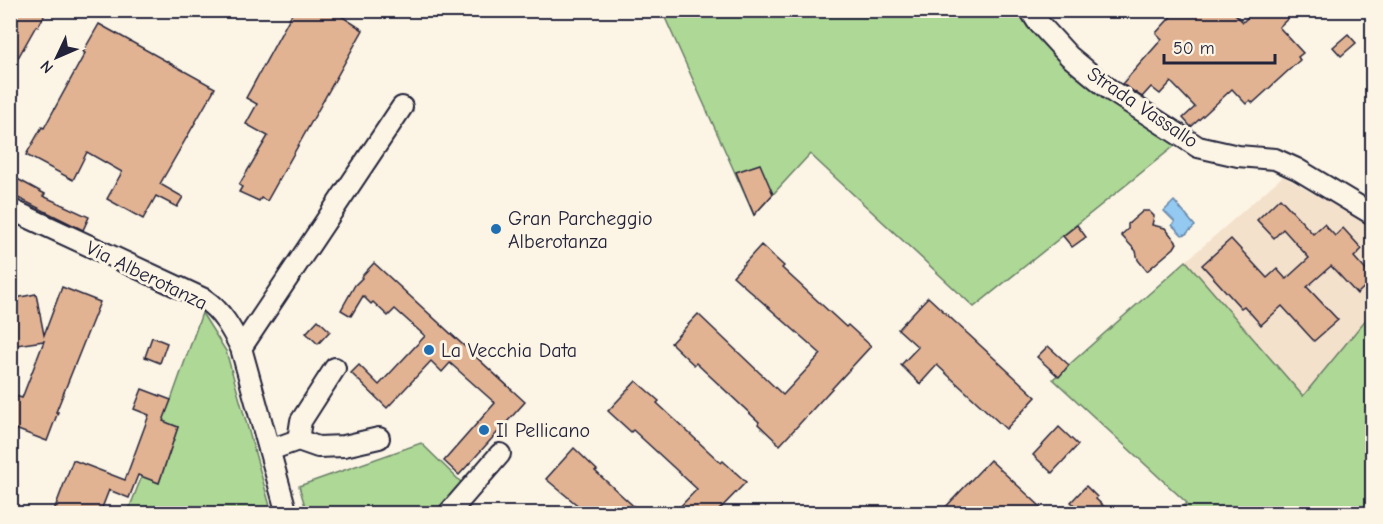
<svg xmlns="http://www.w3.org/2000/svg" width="1383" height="524" font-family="'Comic Neue',sans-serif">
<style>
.built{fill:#f4e1cc}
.green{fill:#aed895;stroke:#687d68;stroke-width:1.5}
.water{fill:#94c9f2;stroke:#6686a9;stroke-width:1.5}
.building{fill:#e2b393;stroke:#22223b;stroke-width:1.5}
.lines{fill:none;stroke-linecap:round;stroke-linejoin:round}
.minor-casing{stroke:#22223b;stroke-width:24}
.minor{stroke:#fcf5e5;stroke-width:20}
.poi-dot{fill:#1f6fb2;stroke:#fcf5e5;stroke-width:2}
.labels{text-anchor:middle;stroke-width:6;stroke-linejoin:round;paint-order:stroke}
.street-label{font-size:20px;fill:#22223b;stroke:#fcf5e5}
.poi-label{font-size:20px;fill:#22223b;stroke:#fcf5e5;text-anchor:start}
</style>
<rect width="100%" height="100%" fill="#fcf5e5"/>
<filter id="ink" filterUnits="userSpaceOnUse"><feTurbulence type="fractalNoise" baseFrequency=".0167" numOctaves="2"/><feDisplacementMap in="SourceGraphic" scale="12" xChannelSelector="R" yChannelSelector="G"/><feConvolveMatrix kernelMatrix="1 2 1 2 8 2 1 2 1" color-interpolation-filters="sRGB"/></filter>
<g filter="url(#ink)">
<!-- built -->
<path class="built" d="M1283,176L1372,227V312L1303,396L1186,261Z"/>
<!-- green -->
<g class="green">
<path d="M662,11H1023L1177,144L974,307L810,154L754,215Z"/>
<path d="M1186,261L1303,396L1372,312V513H1177L1187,503L1053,379Z"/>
<path d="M202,313L226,351L272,513L127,514L142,476L159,483L178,427L161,421L171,400Z"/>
<path d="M421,443L462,483L435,513H307L299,486Z"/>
</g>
<!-- water -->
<path class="water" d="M1174,201L1195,226L1186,234L1182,235L1172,225L1175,222L1164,211Z"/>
<!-- building -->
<g class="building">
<path d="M10,10H47L38,27L36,26L10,72Z"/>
<path d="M294,10H344L341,16L363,30L267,201L261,198L259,201L239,192L242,187L239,185L268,136L246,124L257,104L246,98Z"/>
<path d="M1177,10H1231L1243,22L1255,10H1297L1279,27L1303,53L1298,57L1300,60L1253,103L1250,100L1246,104L1232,89L1191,127L1183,118L1195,107L1171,82L1160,94L1151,87L1142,97L1122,84L1162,39L1156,33Z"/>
<path d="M99,24L215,88L160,184L183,197L177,207L156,196L143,219L107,199L122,172L87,152L73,180L26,155L42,127L44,128L85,53L83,52Z"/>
<path d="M1348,34L1356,43L1341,56L1333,47Z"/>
<path d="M760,164L773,194L754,215L736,172Z"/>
<path d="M10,175L45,194L43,196L89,217L83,230L10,194Z"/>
<path d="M1280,198L1313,234L1324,224L1335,236L1343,228L1362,249L1354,257L1372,277V280L1357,294L1331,266L1307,287L1338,320L1314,341L1282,306L1261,325L1244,306L1241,308L1202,265L1231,239L1267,278L1277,269L1286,279L1309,258L1283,229L1274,238L1257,220Z"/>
<path d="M1143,211H1149L1154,216L1152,225L1165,228L1177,243L1174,248L1147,271L1138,260L1136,251L1121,235L1128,229V224Z"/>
<path d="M1077,225L1086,237L1072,247L1063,236Z"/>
<path d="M761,245L784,266L782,268L846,327L848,325L871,346L780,445L758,424L759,422L696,363L694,365L671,343L698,314L783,395L821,354L733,276Z"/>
<path d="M374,263L525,402L459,475L444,461L495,403L450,363L442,372L431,361L387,408L351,373L359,365L379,385L425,336L395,309L388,316L373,302L371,304L363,296L351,316L341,310L355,285L362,278L361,277Z"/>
<path d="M62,287L100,302L56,412H58L47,441L10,427V394L22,398L44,341L10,346V299L36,294L44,335Z"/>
<path d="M928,297L1036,397L1006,429L937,365L920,384L901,365L918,347L898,329Z"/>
<path d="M318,320L330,331L318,344L306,333Z"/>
<path d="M152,337L167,343L160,363L145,357Z"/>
<path d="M1048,346L1069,365L1059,377L1037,357Z"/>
<path d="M636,381L659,401L657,403L721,463L723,461L746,482L716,513H674L697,489L633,430L631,432L608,411Z"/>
<path d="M142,389L171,400L163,421L178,427L159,483L138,475L129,498L109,490L100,513H53L73,460L125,480L149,415L134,409Z"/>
<path d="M1059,427L1078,445L1052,473L1033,455Z"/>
<path d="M574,448L597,470L595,471L641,513H587L546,479Z"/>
<path d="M990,460L1041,507L1035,513H1006L1001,509L996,513H940Z"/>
<path d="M1086,486L1097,497L1096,499L1111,513H1083L1071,502Z"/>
</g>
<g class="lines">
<defs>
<g id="minor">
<path d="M1030,10L1037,21L1069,56L1110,90L1198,147L1238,156L1275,159L1297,169L1372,214"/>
<path d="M10,209L204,299C222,311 232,330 241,348L287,514"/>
<path d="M241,348L402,107"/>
<path d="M298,440L301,421L335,368"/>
<path d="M270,450L298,440L318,447L344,446L379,438"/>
<path d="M448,514L500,454"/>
</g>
</defs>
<!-- minor casing -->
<use href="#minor" class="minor-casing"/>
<!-- minor -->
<use href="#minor" class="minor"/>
</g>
</g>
<!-- markers -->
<g class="poi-dot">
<circle cx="496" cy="229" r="6"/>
<circle cx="429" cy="350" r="6"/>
<circle cx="484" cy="430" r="6"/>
</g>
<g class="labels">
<!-- street labels -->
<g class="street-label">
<text transform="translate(1143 107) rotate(34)" y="7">Strada Vassallo</text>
<text transform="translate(147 275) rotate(26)" y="7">Via Alberotanza</text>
</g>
<!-- poi labels -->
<g class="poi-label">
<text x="508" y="225">Gran Parcheggio<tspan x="508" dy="23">Alberotanza</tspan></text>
<text x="441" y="357">La Vecchia Data</text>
<text x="496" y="437">Il Pellicano</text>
</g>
</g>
<!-- margin -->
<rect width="1383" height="524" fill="none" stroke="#fcf5e5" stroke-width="36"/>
<rect x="18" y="18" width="1347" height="488" fill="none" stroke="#22223b" stroke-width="2" filter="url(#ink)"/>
<!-- north arrow -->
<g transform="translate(57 57) rotate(226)" stroke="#fcf5e5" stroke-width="4.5" paint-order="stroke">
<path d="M0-4.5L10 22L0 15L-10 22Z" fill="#22223b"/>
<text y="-9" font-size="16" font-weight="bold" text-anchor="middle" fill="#22223b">N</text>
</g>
<!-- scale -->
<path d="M1164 54v9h111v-9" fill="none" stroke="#22223b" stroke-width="3"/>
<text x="1173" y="54" font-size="18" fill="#22223b" stroke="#fcf5e5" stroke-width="4.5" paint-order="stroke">50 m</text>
</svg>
